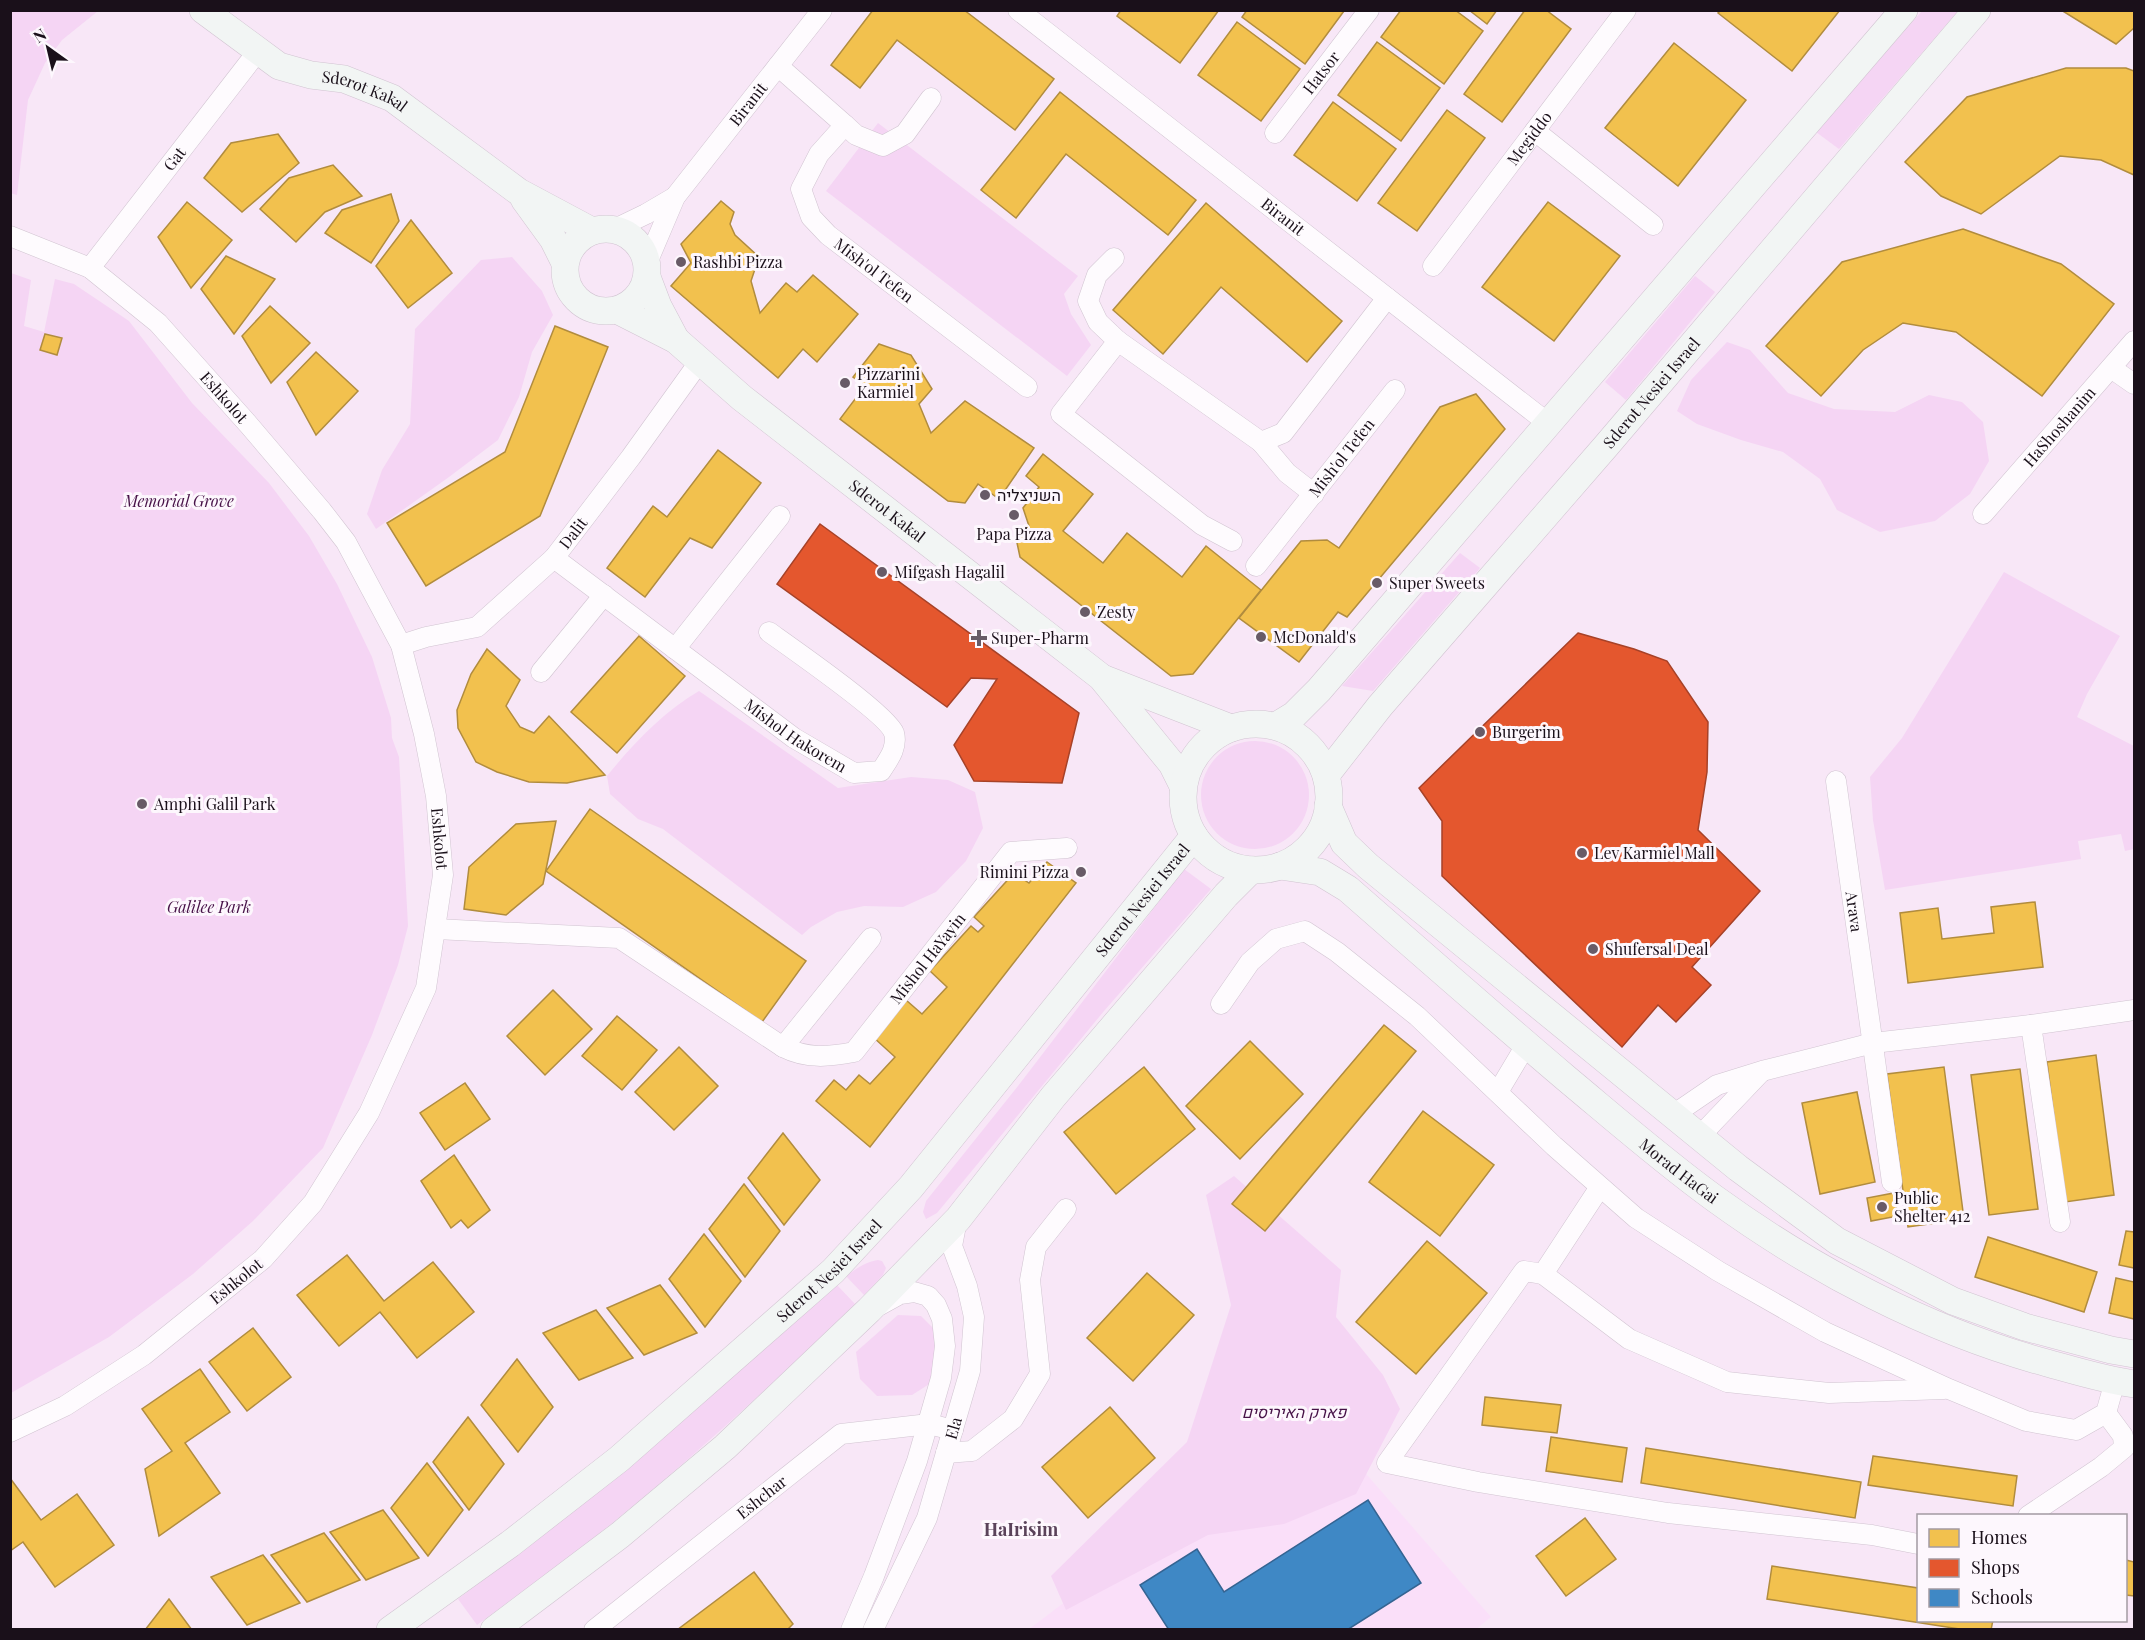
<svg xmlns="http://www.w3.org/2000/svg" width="2145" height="1640" font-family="'Playfair Display',Heebo,serif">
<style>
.built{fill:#fadff9}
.green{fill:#f5d5f4}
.homes{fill:#f2c14e;stroke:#b18c3e;stroke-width:1.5}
.shops{fill:#e4572e;stroke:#a74228;stroke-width:1.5}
.schools{fill:#3f88c5;stroke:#346492;stroke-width:1.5}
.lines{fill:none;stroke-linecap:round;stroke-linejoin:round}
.street-casing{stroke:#d1c4d1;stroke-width:21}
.secondary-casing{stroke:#d1c4d1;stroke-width:28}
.street{stroke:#fefbfe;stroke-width:20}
.secondary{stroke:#f2f5f4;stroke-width:27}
.poi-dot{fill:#685b67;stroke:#fdf7fd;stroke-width:2}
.labels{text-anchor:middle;stroke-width:6;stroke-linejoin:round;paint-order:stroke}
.street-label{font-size:16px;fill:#1a101a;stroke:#fdf7fd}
.poi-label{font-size:16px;fill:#1a101a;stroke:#fdf7fd;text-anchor:start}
.park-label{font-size:16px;font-style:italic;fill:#471248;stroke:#fdf7fd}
.neighbourhood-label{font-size:18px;font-weight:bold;fill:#5a435a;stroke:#fdf7fd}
</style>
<rect width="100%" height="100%" fill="#f8e7f7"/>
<!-- built -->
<path class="built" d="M1361,1468L1491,1617L1475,1630H1028L1217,1486Z"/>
<!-- green -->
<g class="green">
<path d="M10,11H98L62,40L45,63L28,100L17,195L10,193Z"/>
<path d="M1922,11H1958L1839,149L1816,132Z"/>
<path d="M878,123L1078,276L1064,294L1071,314L1091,345L1067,376L826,191Z"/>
<path d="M512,257L542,291L553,315L532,352L519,397L498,440L449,477L376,529L367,514L382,470L410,424L415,329L481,260Z"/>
<path d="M11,273L31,280L24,326L44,332L55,279L74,284L129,321L192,403L269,483L309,536L337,584L372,657L391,718L392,738L399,757L408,926L398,965L372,1035L323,1148L253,1221L193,1274L109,1337L11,1393Z"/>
<path d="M1695,276L1715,292L1626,400L1605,382Z"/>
<path d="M1727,342L1750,350L1788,393L1834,409L1895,412L1929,395L1962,402L1983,422L1989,461L1970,494L1935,521L1880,532L1837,510L1820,479L1783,452L1741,440L1697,424L1677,411L1691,380Z"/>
<path d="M1460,553L1480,568L1373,691L1342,686Z"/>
<path d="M2004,572L2120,636L2087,694L2077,717L2134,746V849L2125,851L2121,834L2078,841L2081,859L1885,890L1873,820L1870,777L1902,738Z"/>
<path d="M699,691L838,788L911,777L948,780L975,792L983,828L966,861L936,892L903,907L864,906L837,912L811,927L802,935L663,829L638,819L610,794L607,776C633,744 663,712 699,691Z"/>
<circle cx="1255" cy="795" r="54"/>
<path d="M1184,869L1211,889L1104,1011L937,1213L926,1219L923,1212L926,1201L1018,1086Z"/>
<path d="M1234,1176L1341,1270L1336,1317L1383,1375L1400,1409L1356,1494L1284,1524L1208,1535L1066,1610L1051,1576L1187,1442L1231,1305L1206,1195Z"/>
<path d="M878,1260L882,1261L886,1268L883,1275L864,1295L846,1276C856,1269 865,1262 878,1260Z"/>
<path d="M837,1285L855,1304C766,1391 674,1475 576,1552C544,1577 510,1600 477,1625L458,1599L555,1526L664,1437Z"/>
<path d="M898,1315L921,1316L937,1332L934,1381L912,1395L877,1396L860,1379L856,1352Z"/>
</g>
<!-- homes -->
<g class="homes">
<path d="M873,10H964L1054,79L1015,130L897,40L860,88L831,65Z"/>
<path d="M1121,10H1219L1180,63L1117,16Z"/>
<path d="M1247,10H1343L1344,11L1305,64L1242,17Z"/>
<path d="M1401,10H1455L1483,31L1444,84L1381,37Z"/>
<path d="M1469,10H1497L1487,24Z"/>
<path d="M1525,10H1546L1571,29L1502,122L1464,94Z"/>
<path d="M1721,10H1840L1792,71L1718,13Z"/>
<path d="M2061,10H2134V28L2116,44Z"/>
<path d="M1237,22L1300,69L1261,121L1198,75Z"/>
<path d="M1377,42L1440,88L1401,141L1338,95Z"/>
<path d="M1674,43L1746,100L1678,186L1605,128Z"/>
<path d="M2066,68H2126L2134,71V175L2101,160L2060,156L1981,214L1941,196L1905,162L1967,97Z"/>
<path d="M1060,92L1196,200L1168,235L1066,154L1016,218L981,190Z"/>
<path d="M1333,102L1396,149L1357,201L1294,155Z"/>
<path d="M1447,110L1485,138L1417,231L1378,203Z"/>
<path d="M278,134L299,163L242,212L204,178L231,143Z"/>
<path d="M333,165L362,196L325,212L296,242L260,209L289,178Z"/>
<path d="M391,194L399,221L371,263L325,233L342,210Z"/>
<path d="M721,201L734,212L730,224L735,235L759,257L751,281L760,313L786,283L797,292L813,275L858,314L817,362L803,349L778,378L671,286L691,263L681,244Z"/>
<path d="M187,202L232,240L191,288L158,237Z"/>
<path d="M1548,202L1620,256L1554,341L1482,287Z"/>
<path d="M1206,203L1342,321L1307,362L1221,287L1163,354L1113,310Z"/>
<path d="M411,220L452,273L408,308L376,266Z"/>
<path d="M1963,229L2061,264L2114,304L2042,396L1956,332L1903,323L1863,350L1821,396L1766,346L1842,262Z"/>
<path d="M226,256L275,279L234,334L201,289Z"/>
<path d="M270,306L310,343L271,383L242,336Z"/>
<path d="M555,326L608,347L540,516L426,586L387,523L505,452Z"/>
<path d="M45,334L62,338L57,355L40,350Z"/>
<path d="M879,344L911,355L932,389L919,404L931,433L965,401L1034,448L999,499L978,484L965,503L948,501L840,419L865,386L853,377Z"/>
<path d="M316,352L358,391L316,435L287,382Z"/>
<path d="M1476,394L1505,429L1347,617L1338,612L1299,662L1239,618L1301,541L1327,540L1339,548L1440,407Z"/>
<path d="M718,450L761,483L712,548L690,538L645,597L607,568L653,506L667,517Z"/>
<path d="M1043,454L1093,494L1063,531L1103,563L1127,533L1182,577L1206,546L1261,590L1193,674L1171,676L1020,557L1016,538L1029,526L1023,508L1039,487L1026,476Z"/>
<path d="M639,636L685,676L617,753L571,712Z"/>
<path d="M487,649L520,680L506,706L520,727L534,733L549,716L605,775L567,783L529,782L497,772L476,762L458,728L457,710L471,674Z"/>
<path d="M590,809L806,961L762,1022L546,871Z"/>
<path d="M556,821L543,884L506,915L464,909L469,867L516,824Z"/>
<path d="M1047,862L1076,883L870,1147L816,1101L834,1080L846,1090L859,1075L870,1084L895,1057L873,1037L906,1000L922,1014L947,987L930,971L971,926L978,932L984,926L974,917L1014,873L1029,883Z"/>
<path d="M2035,902L2043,967L1908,983L1900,913L1938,908L1942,939L1994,933L1991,907Z"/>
<path d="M553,990L592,1029L545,1075L507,1036Z"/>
<path d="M617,1016L657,1050L622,1090L582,1056Z"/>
<path d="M1384,1025L1416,1051L1265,1231L1232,1204Z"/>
<path d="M1250,1041L1303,1094L1240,1159L1186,1106Z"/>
<path d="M679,1047L718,1086L674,1130L635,1092Z"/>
<path d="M2096,1055L2114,1195L2065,1202L2047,1062Z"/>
<path d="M1144,1067L1195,1129L1116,1194L1064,1132Z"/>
<path d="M1944,1067L1964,1219L1908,1227L1887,1074Z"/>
<path d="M2020,1069L2038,1209L1989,1215L1971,1075Z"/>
<path d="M465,1083L490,1119L445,1150L420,1113Z"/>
<path d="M1857,1092L1875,1182L1820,1194L1802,1103Z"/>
<path d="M1423,1111L1494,1165L1440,1236L1369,1182Z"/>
<path d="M783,1133L820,1180L784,1225L748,1178Z"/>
<path d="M454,1155L490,1210L468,1228L461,1220L451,1228L421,1181Z"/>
<path d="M744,1184L780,1231L745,1277L709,1229Z"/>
<path d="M1894,1193L1898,1216L1871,1221L1867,1198Z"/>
<path d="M2126,1231L2134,1232V1268L2119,1265Z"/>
<path d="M704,1234L741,1281L705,1327L669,1279Z"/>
<path d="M1988,1237L2097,1272L2084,1312L1975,1277Z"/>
<path d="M1427,1241L1487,1293L1416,1374L1356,1322Z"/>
<path d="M347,1255L384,1301L433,1262L474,1312L417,1358L380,1312L339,1346L297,1295Z"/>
<path d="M1147,1273L1194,1315L1133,1381L1087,1338Z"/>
<path d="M2116,1278L2134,1282V1319L2109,1313Z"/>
<path d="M660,1285L697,1333L644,1355L607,1308Z"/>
<path d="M596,1310L633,1358L579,1380L543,1333Z"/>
<path d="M253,1328L291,1377L247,1411L209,1362Z"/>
<path d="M517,1359L553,1407L518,1452L481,1405Z"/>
<path d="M200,1369L230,1412L185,1443L220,1493L159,1536L145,1469L172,1451L142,1409Z"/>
<path d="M1485,1397L1561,1405L1557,1433L1482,1425Z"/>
<path d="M1110,1407L1155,1458L1088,1518L1042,1467Z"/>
<path d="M468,1417L504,1464L469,1510L433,1462Z"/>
<path d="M1551,1437L1627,1448L1622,1482L1546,1471Z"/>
<path d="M1646,1448L1861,1482L1855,1518L1641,1483Z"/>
<path d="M1873,1456L2017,1476L2013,1506L1868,1485Z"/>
<path d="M427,1463L463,1510L428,1556L391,1508Z"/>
<path d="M10,1478L41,1520L77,1494L114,1545L55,1587L23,1542L10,1551Z"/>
<path d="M383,1510L419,1558L366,1580L330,1532Z"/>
<path d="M1585,1518L1616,1559L1566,1596L1536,1556Z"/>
<path d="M324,1533L360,1580L307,1602L271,1555Z"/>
<path d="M263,1555L300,1603L247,1625L211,1577Z"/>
<path d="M2126,1560L2134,1562V1596L2126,1595Z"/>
<path d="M1772,1566L1918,1588V1620H1993L1991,1630H1966L1767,1599Z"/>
<path d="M754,1572L793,1624L787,1630H677Z"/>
<path d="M169,1599L192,1630H145Z"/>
</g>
<!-- shops -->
<g class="shops">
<path d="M820,524L1079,713L1062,783L974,781L954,745L997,679L971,678L947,707L777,584Z"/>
<path d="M1578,633L1634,649L1667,661L1708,722L1707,772L1698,830L1760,891L1692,967L1711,985L1676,1022L1658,1005L1622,1047L1442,876V821L1419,788Z"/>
</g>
<!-- schools -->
<path class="schools" d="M1368,1500L1421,1583L1347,1630H1169L1140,1585L1197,1549L1224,1592Z"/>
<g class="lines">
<defs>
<g id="street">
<path id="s1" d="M1018,10L1549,424"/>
<path id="s2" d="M778,66L845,125L819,154L801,189L811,217L828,235L1027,387"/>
<path d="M845,125L856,135L883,146L905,134L931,98"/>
<path d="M1535,131L1653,225"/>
<path id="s3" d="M1275,133L1369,10"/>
<path d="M615,229L646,214L675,197"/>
<path id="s4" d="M10,236L90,268L158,323L248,424L322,511L346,542L401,645L424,734L436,796L443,875L426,988L369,1113L313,1203L263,1259L144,1355L65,1406L10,1432"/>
<path d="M1114,258L1097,275L1088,301L1098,322L1118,341L1061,414L1202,525L1232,541"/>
<path id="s5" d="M647,263L675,197L822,10"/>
<path id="s6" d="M1433,266L1626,10"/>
<path id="s7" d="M90,268L258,51"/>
<path d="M1118,341L1261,442L1283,433L1387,298"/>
<path d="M2111,368L2134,384"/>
<path d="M1261,442L1287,473L1314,494"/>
<path id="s8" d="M1983,514L2134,341"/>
<path id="s9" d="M554,558L794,738L854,773L881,771C888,760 898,748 894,733C888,715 790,647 769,632"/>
<path id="s10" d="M1256,566L1395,390"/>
<path id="s11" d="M401,645L426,637L477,627L554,558L631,457L700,361"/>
<path d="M675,649L780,516"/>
<path d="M541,672L604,595"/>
<path id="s12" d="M1836,781L1892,1182"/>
<path id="s13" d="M436,929L619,938L783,1047C807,1059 828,1057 854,1052L1011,852L1067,848"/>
<path d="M1221,1004L1250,962L1276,939L1305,931L1337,952L1417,1016L1554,1146L1636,1218L1718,1271L1825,1332L1949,1389L2026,1421L2076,1430L2106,1413L2115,1381"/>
<path d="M2031,1025L2060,1222"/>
<path d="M783,1047L871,938"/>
<path d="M1498,1092L1526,1045"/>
<path d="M1673,1115L1717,1085L1762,1071L1873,1043L2031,1025L2134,1010"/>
<path d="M1699,1137L1760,1073"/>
<path d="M1600,1187L1543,1274L1629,1339L1727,1382L1829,1393L1944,1389"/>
<path d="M1543,1274L1524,1271L1387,1463L1478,1482L1668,1513L1872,1535L1918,1544"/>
<path d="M946,1453L972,1451L1013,1419L1040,1374L1030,1280L1036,1247L1066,1209"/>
<path d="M2028,1516L2101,1467L2124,1448L2123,1436L2106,1413"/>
<path id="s14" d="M594,1630L841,1434L929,1424L953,1430"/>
<path d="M851,1630L874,1576L917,1461L941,1378L945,1346L942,1319L936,1305L928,1296L914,1292L900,1294L880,1305"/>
<path id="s15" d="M873,1630L927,1518L970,1371L974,1317L967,1286L952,1246L957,1220"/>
</g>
<g id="secondary">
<path id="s16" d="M203,10L279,66L311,75L344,79L392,98L519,192L592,231"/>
<path d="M524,199L553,239L565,263"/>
<circle cx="606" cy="270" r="41"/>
<path d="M647,277L658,306L676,340"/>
<path id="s17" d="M617,310L676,340L742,398L1101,677L1172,764L1183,786"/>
<path d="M1105,679L1231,728"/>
<circle cx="1256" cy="797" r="73"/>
<path d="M1276,726L1294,715L1319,690L1904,10"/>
<path id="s18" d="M1326,775L1380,706L1606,446L1977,10"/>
<path d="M1328,806L1344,843L1368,866L1738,1168L1837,1241L1953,1301L2025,1327L2111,1350L2134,1354"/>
<path id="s19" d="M1280,866L1320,872L1348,889C1421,953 1493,1016 1567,1079C1615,1119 1663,1161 1714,1198C1813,1270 1929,1331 2047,1363C2076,1371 2105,1380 2134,1384"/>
<path id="s20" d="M390,1630L510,1544L619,1459L833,1271L911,1187L1194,836"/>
<path d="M494,1630L620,1535L725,1447L869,1310L958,1219L1053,1097L1226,895L1251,870"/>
</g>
</defs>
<!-- street casing -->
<use href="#street" class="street-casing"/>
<!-- secondary casing -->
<use href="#secondary" class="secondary-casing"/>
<!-- street -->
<use href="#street" class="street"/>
<!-- secondary -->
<use href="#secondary" class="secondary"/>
</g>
<!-- markers -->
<g class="poi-dot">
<circle cx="681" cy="262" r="6"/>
<circle cx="845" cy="383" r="6"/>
<circle cx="985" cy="495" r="6"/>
<circle cx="1014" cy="515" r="6"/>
<circle cx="882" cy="572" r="6"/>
<circle cx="1377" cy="583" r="6"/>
<circle cx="1085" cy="612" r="6"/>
<circle cx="1261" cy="637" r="6"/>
<path d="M976 629h6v6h6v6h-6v6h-6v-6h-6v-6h6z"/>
<circle cx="1480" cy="732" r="6"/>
<circle cx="142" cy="804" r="6"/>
<circle cx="1582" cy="853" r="6"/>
<circle cx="1081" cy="872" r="6"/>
<circle cx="1593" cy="949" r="6"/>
<circle cx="1882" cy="1207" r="6"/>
</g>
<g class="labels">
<!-- street labels -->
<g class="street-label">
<text dy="6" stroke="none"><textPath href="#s3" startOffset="76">Hatsor</textPath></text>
<text dy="6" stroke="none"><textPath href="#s16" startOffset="184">Sderot Kakal</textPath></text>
<text dy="6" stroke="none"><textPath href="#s5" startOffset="190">Biranit</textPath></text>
<text dy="6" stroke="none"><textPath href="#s6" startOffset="160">Megiddo</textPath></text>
<text dy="6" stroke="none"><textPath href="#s7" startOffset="138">Gat</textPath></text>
<text dy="6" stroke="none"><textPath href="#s1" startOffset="336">Biranit</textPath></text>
<text dy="6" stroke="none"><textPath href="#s2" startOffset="280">Mish'ol Tefen</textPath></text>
<text dy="6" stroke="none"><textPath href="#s18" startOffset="502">Sderot Nesiei Israel</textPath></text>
<text dy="6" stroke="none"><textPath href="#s4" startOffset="273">Eshkolot</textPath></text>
<text dy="6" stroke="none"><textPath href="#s8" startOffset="116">HaShoshanim</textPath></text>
<text dy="6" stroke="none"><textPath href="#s10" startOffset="138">Mish'ol Tefen</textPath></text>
<text dy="6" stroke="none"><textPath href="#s17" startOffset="338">Sderot Kakal</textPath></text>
<text dy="6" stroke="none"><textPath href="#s11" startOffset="213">Dalit</textPath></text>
<text dy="6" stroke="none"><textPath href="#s9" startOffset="300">Mishol Hakorem</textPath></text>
<text dy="6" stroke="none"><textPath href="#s4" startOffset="777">Eshkolot</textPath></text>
<text dy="6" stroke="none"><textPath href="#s20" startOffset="1054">Sderot Nesiei Israel</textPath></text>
<text dy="6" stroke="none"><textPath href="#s12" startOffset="132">Arava</textPath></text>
<text dy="6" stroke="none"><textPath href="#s13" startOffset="572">Mishol HaYayin</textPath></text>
<text dy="6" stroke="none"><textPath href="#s19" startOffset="508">Morad HaGai</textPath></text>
<text dy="6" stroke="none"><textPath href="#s20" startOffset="568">Sderot Nesiei Israel</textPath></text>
<text transform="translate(236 1281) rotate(-39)" y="6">Eshkolot</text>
<text dy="6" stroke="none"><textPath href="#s15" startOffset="218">Ela</textPath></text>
<text dy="6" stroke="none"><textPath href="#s14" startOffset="214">Eshchar</textPath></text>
</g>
<!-- poi labels -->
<g class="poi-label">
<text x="693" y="268">Rashbi Pizza</text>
<text x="857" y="380">Pizzarini<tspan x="857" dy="18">Karmiel</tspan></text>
<text x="997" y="501">השניצליה</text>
<text x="1014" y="540" text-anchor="middle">Papa Pizza</text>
<text x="894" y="578">Mifgash Hagalil</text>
<text x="1389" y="589">Super Sweets</text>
<text x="1097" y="618">Zesty</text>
<text x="1273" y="643">McDonald's</text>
<text x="991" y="644">Super-Pharm</text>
<text x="1492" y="738">Burgerim</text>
<text x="154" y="810">Amphi Galil Park</text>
<text x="1594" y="859">Lev Karmiel Mall</text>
<text x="1069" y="878" text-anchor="end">Rimini Pizza</text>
<text x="1605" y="955">Shufersal Deal</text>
<text x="1894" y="1204">Public<tspan x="1894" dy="18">Shelter 412</tspan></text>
</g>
<!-- park labels -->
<g class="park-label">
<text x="179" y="507">Memorial Grove</text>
<text x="209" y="913">Galilee Park</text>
<text x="1294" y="1418">פארק האיריסים</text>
</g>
<!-- neighbourhood labels -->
<g class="neighbourhood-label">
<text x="1021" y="1536">HaIrisim</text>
</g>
</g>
<!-- border -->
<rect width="2145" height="1640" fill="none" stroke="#1a101a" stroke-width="24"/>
<!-- legend -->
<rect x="1917" y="1514" width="210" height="108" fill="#fdf7fd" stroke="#a29ba2" stroke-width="1.5"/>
<rect x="1929" y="1529" width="30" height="18" fill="#f2c14e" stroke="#a29ba2" stroke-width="1.5"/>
<text x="1971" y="1544" font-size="18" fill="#1a101a">Homes</text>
<rect x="1929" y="1559" width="30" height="18" fill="#e4572e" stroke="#a29ba2" stroke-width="1.5"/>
<text x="1971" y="1574" font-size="18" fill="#1a101a">Shops</text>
<rect x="1929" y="1589" width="30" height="18" fill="#3f88c5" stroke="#a29ba2" stroke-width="1.5"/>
<text x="1971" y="1604" font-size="18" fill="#1a101a">Schools</text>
<!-- north arrow -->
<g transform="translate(48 48) rotate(326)" stroke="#fdf7fd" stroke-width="4.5" paint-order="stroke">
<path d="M0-4.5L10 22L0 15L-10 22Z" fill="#1a101a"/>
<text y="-9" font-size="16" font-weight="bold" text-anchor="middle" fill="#1a101a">N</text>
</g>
</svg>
